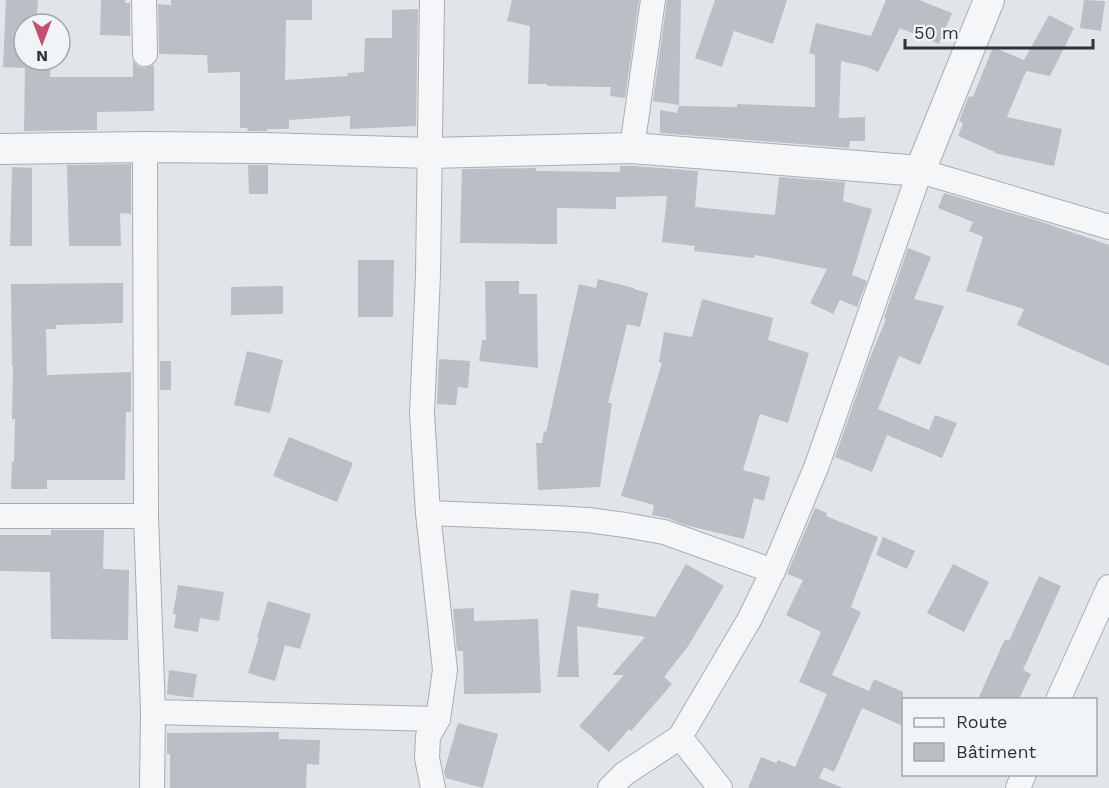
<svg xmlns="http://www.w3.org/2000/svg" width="1109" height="788" font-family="'Work Sans',sans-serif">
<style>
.building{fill:#b9bfc5}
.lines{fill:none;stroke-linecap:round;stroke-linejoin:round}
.minor-casing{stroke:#a7adb3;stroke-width:26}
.tertiary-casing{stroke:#a7adb3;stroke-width:32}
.minor{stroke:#f4f6f7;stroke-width:24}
.tertiary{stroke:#f4f6f7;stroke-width:30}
</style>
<rect width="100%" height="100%" fill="#e1e5e9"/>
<!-- building -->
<g class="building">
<path d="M6,0H38L37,14H48L47,24H24V60H51L50,77H133V61L138,66L145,68L154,65V111L97,112V130L24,131L25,68L3,67Z"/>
<path d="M101,0H125V3H130V36L100,35Z"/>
<path d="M171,0H312V20H286L285,80L348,76L347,73L364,72L365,38H392V10L418,9L416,126L350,129V116L289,120V129H267V131H248L247,128H240V72L208,73L207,55L159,54L158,4L171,5Z"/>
<path d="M512,0H639L625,98L610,96L611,87L547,86V84H528L530,26L507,21Z"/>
<path d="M667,0H681L679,105L653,101Z"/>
<path d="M715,0H787L773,44L734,31L722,67L695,58Z"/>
<path d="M886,0H919L952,13L939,44L900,28L878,72L867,67L841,61L839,118L865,117V141H850L849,148L660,133V110L677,113L679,106L737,107V104L815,107V55L809,53L816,23L871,36Z"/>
<path d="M1084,0L1105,1L1101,31L1080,28Z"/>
<path d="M1049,15L1074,28L1050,76L1026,71L1007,117L1062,129L1054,166L994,153L995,152L958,136L963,123L959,121L969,96L973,97L993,47L1024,60Z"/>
<path d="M131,164V214L120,213L121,246H69L67,165Z"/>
<path d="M248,165H268V194H249Z"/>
<path d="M620,166H635L698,171L695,207L775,215L779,177L845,182L843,201L872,209L852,275L867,281L857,307L840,300L833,314L810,303L827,269L755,255L754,258L694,251L695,246L662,242L667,196L616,197V209L557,208V244L460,243L462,169L536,168V171L620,172Z"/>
<path d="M12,167L32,168V246H10Z"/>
<path d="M944,193L1042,222L1109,245V366L1017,325L1024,309L966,291L983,237L969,231L973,222L938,208Z"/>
<path d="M908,248L931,257L914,299L944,306L920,365L899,356L878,409L929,430L935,415L957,423L942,458L887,435L872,472L835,457L867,365L886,319L884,318Z"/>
<path d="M358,260H394L393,317H358Z"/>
<path d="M598,279L634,288V289L648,293L640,327L627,324L608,403H612L600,487L538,490L536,443H542L544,431L546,432L579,284L596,288Z"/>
<path d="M485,281H519V294H537L538,368L479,361L482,340H486Z"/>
<path d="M123,283V323L56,325V329H46L47,375L131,372V412H126L125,480H47V489H11L12,462H14L15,419H12L13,366H12L11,284Z"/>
<path d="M283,286V314L231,315V287Z"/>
<path d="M702,299L773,318L768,340L809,353L788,423L760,414L743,470L770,477L764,501L754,498L744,539L685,525L667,518L652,515L654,505L621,496L662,363L659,362L664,332L692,337Z"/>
<path d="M247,351L283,360L270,413L234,405Z"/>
<path d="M439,359L470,361L468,388L458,387L456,405L437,404Z"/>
<rect x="160" y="361" width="11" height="29"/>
<path d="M289,437L353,463L337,502L273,476Z"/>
<path d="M815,508L827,513L826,516L878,537L851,607L861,612L832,675L869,691L874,679L903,692V726L862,708L834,772L824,767L819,778L843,788H748L761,757L776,763L778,760L795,767L827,694L799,682L821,632L786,615L803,580L787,574Z"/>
<path d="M51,530H104L103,569L129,570L128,640L51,639L50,572L0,571V535H51Z"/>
<path d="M883,537L915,551L907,569L876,555Z"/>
<path d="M686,564L724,586L689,645L664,677L672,684L631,731L629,729L609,752L579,726L624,675H612L645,637L577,626L579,677H557L571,590L599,594L597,607L655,617Z"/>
<path d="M953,564L989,582L964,632L927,613Z"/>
<path d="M1039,576L1061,586L1023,670L1031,674L1019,699H978L1005,639L1009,641Z"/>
<path d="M178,585L224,592L219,621L200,618L198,632L174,628L176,614H173Z"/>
<path d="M268,601L311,614L300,649L285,645L275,681L248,673L259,637H257Z"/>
<path d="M474,608V621L538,619L541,693L464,694L463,651H457L453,609Z"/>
<path d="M169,670L197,674L193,698L167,694Z"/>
<path d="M458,723L498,734L483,788L446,778L444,772Z"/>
<path d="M279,732V739L320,740L319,765L307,764L306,788H170V754H167V733Z"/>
</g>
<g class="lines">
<defs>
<g id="minor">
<path d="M144,0L145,54"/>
<path d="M432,0L428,274L422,413L428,513L445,670L438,719L428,736L427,758L433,788"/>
<path d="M145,147L146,516L153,712L152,788"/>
<path d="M632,148L653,0"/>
<path d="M428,513L553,518L588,520L625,525L664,532L773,571"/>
<path d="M0,516H146"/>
<path d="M1058,700L1109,587"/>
<path d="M153,712L438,719"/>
<path d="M680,737L720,788"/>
<path d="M610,788L624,774L680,737L749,620L773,571L817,465L920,171L1109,227"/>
<path d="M1018,788L1024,774"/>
</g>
<path id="tertiary" d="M0,149L145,147L264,148L430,153L632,148L920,171L989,0"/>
</defs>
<!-- minor casing -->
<use href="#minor" class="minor-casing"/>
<!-- tertiary casing -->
<use href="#tertiary" class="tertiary-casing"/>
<!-- minor -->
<use href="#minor" class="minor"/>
<!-- tertiary -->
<use href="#tertiary" class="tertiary"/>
</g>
<!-- legend -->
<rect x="902" y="698" width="195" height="78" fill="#f1f4f6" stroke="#a2a8ad" stroke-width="1.5"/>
<rect x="914" y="718" width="30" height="9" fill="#f4f6f7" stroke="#a2a8ad" stroke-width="1.5"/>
<text x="956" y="728" font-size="18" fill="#2b3540">Route</text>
<rect x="914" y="743" width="30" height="18" fill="#b9bfc5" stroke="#a2a8ad" stroke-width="1.5"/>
<text x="956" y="758" font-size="18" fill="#2b3540">Bâtiment</text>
<!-- north arrow -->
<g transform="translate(42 42) rotate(180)"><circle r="28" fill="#f1f4f6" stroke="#a2a8ad" stroke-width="1.5"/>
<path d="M0-4.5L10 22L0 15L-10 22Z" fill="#c54f70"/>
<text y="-9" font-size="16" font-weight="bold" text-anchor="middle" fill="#2b3540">N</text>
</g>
<!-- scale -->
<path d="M905 39v9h188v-9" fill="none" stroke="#2b3540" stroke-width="3"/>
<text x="914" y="39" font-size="18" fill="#2b3540" stroke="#f1f4f6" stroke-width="4.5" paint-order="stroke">50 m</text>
</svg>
